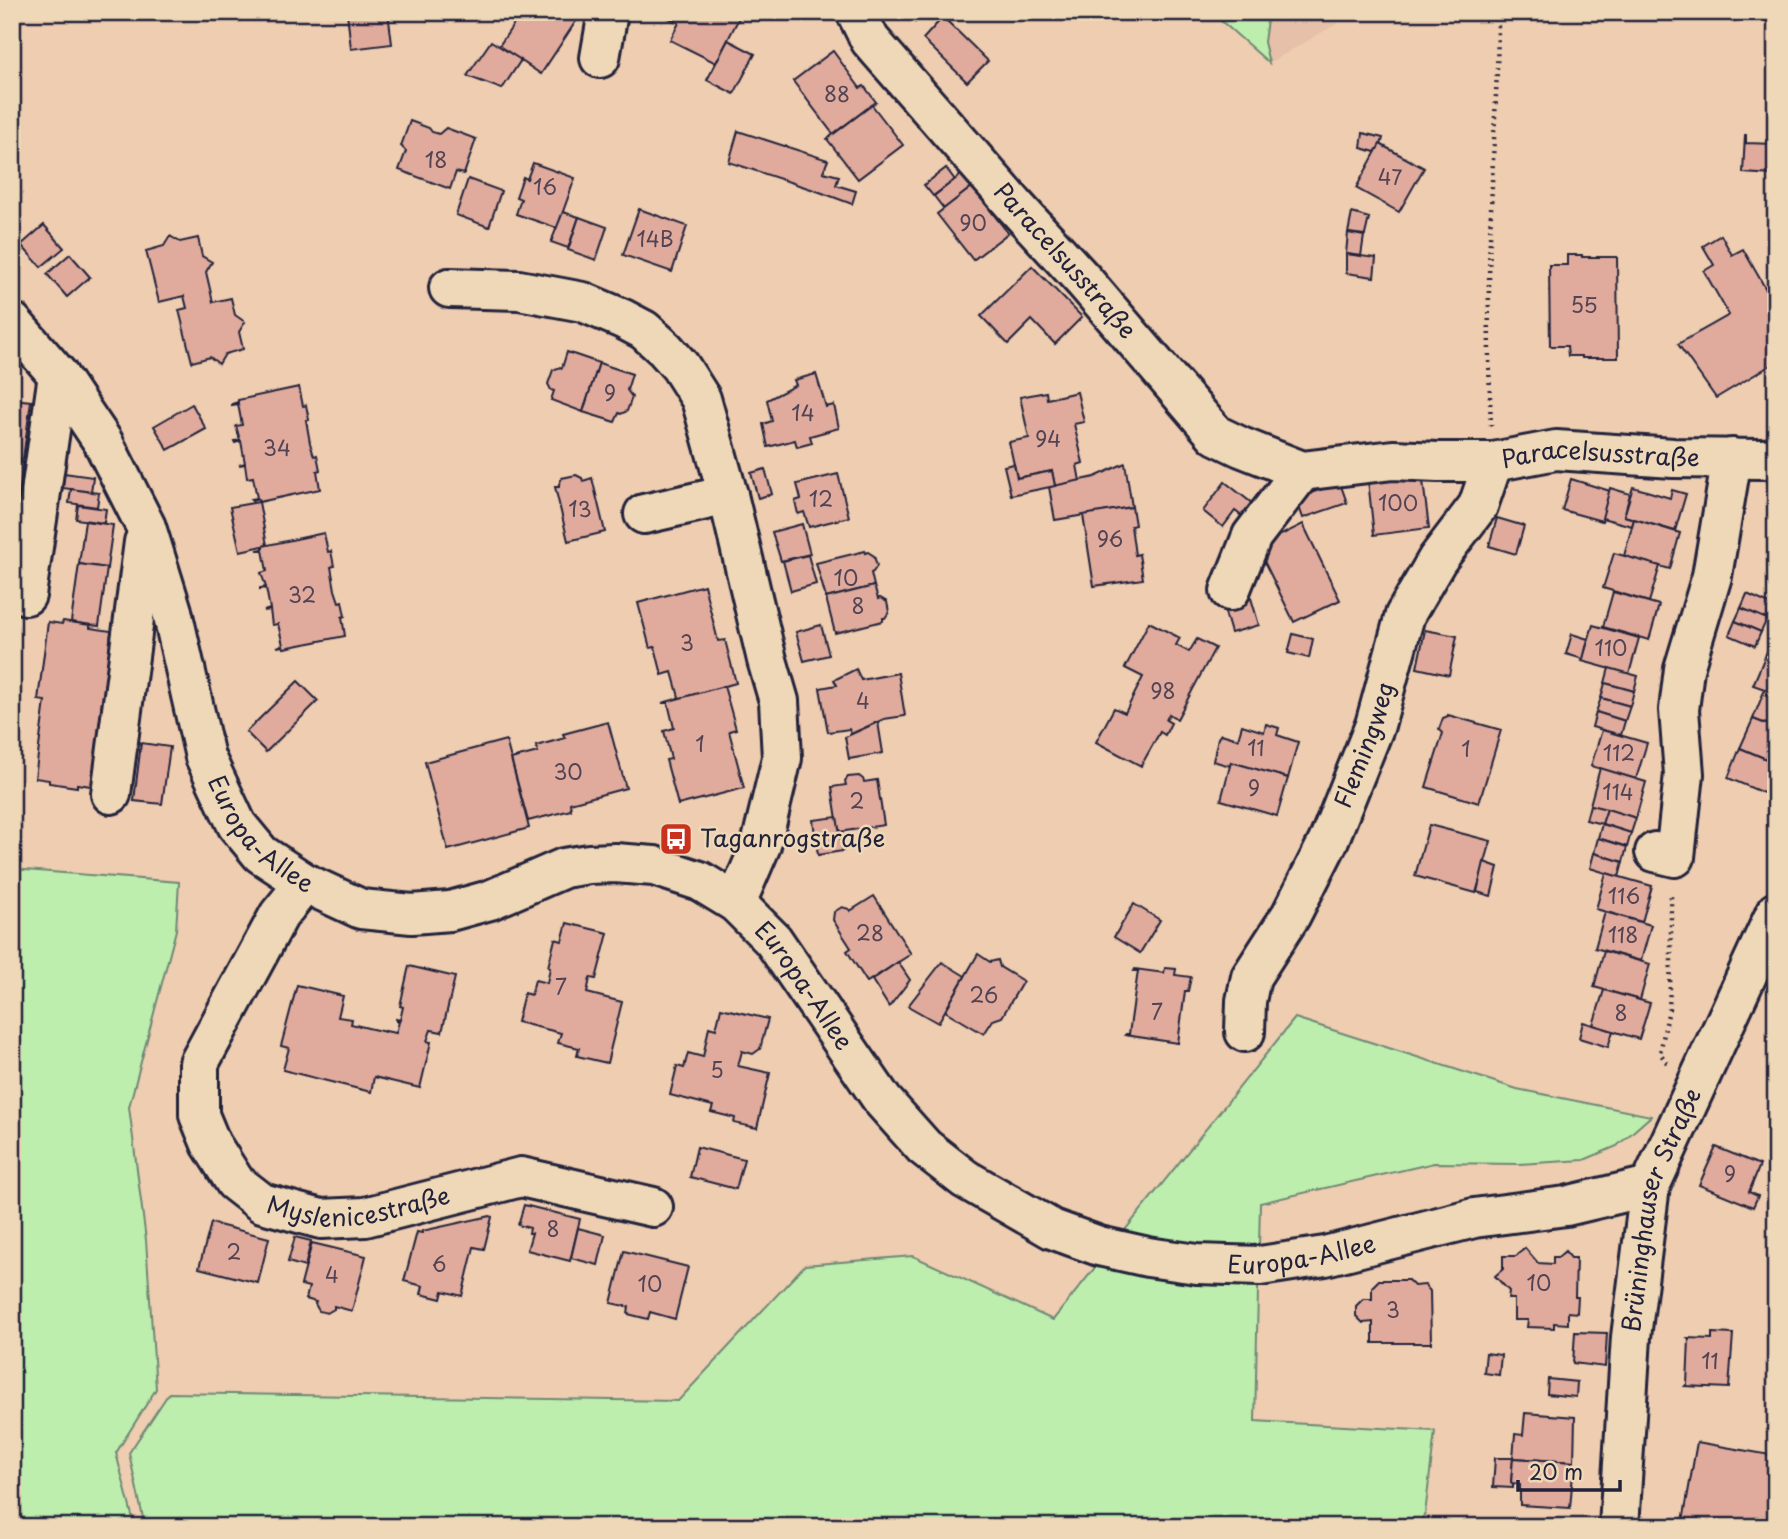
<svg xmlns="http://www.w3.org/2000/svg" width="1788" height="1539" font-family="'Playpen Sans',sans-serif">
<style>
.built{fill:#e6c0a9}
.green{fill:#bdeeae;stroke:#708874;stroke-width:2}
.building{fill:#e0ab9d;stroke:#22223b;stroke-width:2}
.lines{fill:none;stroke-linecap:round;stroke-linejoin:round}
.minor-casing{stroke:#22223b;stroke-width:44}
.path{stroke:#22223b;stroke-width:4.5;stroke-dasharray:2 5;stroke-linecap:butt}
.minor{stroke:#efd8b7;stroke-width:38}
.labels{text-anchor:middle;stroke-width:5;stroke-linejoin:round;paint-order:stroke}
.number-label{font-size:21px;fill:#524454}
.street-label{font-size:24px;fill:#22223b;stroke:#efd8b7}
.poi-label{font-size:24px;fill:#22223b;stroke:#efd8b7;text-anchor:start}
</style>
<rect width="100%" height="100%" fill="#eecdb1"/>
<filter id="ink" filterUnits="userSpaceOnUse"><feTurbulence type="fractalNoise" baseFrequency=".0143" numOctaves="2"/><feDisplacementMap in="SourceGraphic" scale="14" xChannelSelector="R" yChannelSelector="G"/><feConvolveMatrix kernelMatrix="1 2 1 2 8 2 1 2 1" color-interpolation-filters="sRGB"/></filter>
<g filter="url(#ink)">
<!-- built -->
<path class="built" d="M1211,12H1357L1269,63Z"/>
<!-- green -->
<g class="green">
<path d="M1211,12H1268L1264,42L1269,63Z"/>
<path d="M12,869L179,882L176,930L129,1107L146,1240L156,1389L116,1453L135,1527H12Z"/>
<path d="M1295,1018L1517,1089L1651,1116L1617,1146L1584,1160L1519,1164L1434,1163L1260,1203L1255,1421L1435,1431L1425,1514L1416,1527H145L129,1453L169,1393L678,1401L805,1265L913,1256L1053,1320Z"/>
</g>
<!-- building -->
<g class="building">
<path d="M347,12H388L392,44L351,49Z"/>
<path d="M522,12H582L541,74L499,46Z"/>
<path d="M670,12H742L716,63L670,40L679,23L667,17Z"/>
<path d="M906,12H925L915,22Z"/>
<path d="M943,17L988,61L967,82L923,39Z"/>
<path d="M728,40L755,54L734,94L707,80Z"/>
<path d="M491,41L521,60L502,89L467,76Z"/>
<path d="M833,51L860,88L864,86L876,102L833,134L793,81Z"/>
<path d="M872,105L903,145L858,179L827,139Z"/>
<path d="M410,121L429,128L432,132L439,134L446,128L476,139L464,174L456,172L450,189L399,170L406,151L401,146Z"/>
<path d="M1776,125V179L1773,178L1774,175L1743,173L1745,135H1746V143L1775,144Z"/>
<path d="M738,131L828,160L823,172L839,176L836,185L856,191L852,204L817,191L729,162Z"/>
<path d="M1363,133L1383,138L1381,145L1375,152L1361,148Z"/>
<path d="M1380,144L1424,168L1399,212L1356,188Z"/>
<path d="M533,163L575,178L557,228L516,214L521,199L516,197L523,177L527,179Z"/>
<path d="M946,168L955,180L933,196L924,185Z"/>
<path d="M962,174L972,187L944,209L934,196Z"/>
<path d="M468,179L501,191L489,227L456,215Z"/>
<path d="M972,187L1008,233L973,260L937,214Z"/>
<path d="M639,209L687,226L672,272L623,255Z"/>
<path d="M563,212L579,217L568,248L551,242Z"/>
<path d="M1352,213L1369,218L1365,235L1348,233Z"/>
<path d="M579,217L607,227L596,260L568,250Z"/>
<path d="M44,225L64,248L41,267L21,245Z"/>
<path d="M1348,233L1364,236L1361,256L1346,254Z"/>
<path d="M1721,235L1732,255L1743,249L1768,293L1771,292L1776,299V362L1716,398L1678,344L1729,315L1704,271L1714,265L1703,246Z"/>
<path d="M170,236L180,242L198,238L202,256L212,262L206,272L213,302L231,298L235,315L245,322L239,332L243,349L225,354L219,364L210,357L192,362L179,310L187,308L184,296L159,302L146,251L164,246Z"/>
<path d="M70,254L90,277L67,297L47,274Z"/>
<path d="M1346,254L1376,258L1374,277L1346,273Z"/>
<path d="M1567,255H1582V257H1617L1618,358H1582V356H1568L1567,346H1550L1549,265H1567Z"/>
<path d="M1032,266L1082,317L1055,344L1032,320L1008,344L981,316Z"/>
<path d="M567,352L599,363L583,412L551,400L554,391L551,390L548,384L553,370L560,367L562,368Z"/>
<path d="M599,363L632,374L627,390L632,397L627,411L621,414L619,413L615,422L583,412Z"/>
<path d="M816,374L826,407L834,405L839,428L810,436L812,443L797,447L795,440L768,447L763,424L772,421L767,400L796,385L794,380Z"/>
<path d="M299,387L303,406L306,405L309,420H306L310,443L314,456L317,455L320,470L317,471L320,489L259,502L258,499L252,501L251,499L257,498L253,477L247,478L245,464L239,465L245,463L241,441L235,443L234,441L240,440L236,426L242,425L238,404L232,405V404L238,402V400Z"/>
<path d="M1046,392L1047,399L1077,392L1084,422L1074,424L1083,463L1077,465L1080,481L1055,486L1052,471L1017,478L1009,442L1029,438L1020,397Z"/>
<path d="M12,399L31,401L23,459L12,458Z"/>
<path d="M192,404L206,429L168,450L154,426Z"/>
<path d="M12,461L23,462L16,522L15,521L12,541Z"/>
<path d="M1125,463L1132,507L1055,520L1049,487L1095,477Z"/>
<path d="M1014,464L1017,478L1052,471L1055,486L1011,495L1004,466Z"/>
<path d="M765,469L772,494L758,498L751,473Z"/>
<path d="M64,473L93,477L91,492L63,488Z"/>
<path d="M1422,473L1429,528L1374,535L1368,480Z"/>
<path d="M838,474L849,517L809,527L804,512L798,514L795,501L801,499L797,484Z"/>
<path d="M576,475L582,478L583,481L592,478L605,532L568,541L555,487H559V484L562,478Z"/>
<path d="M1571,479L1610,491L1602,521L1562,510Z"/>
<path d="M1225,482L1253,504L1243,517L1235,511L1223,527L1203,511Z"/>
<path d="M1340,483L1347,503L1303,518L1296,498Z"/>
<path d="M1633,487L1670,498L1672,490L1686,494L1675,531L1624,516Z"/>
<path d="M1610,488L1630,494L1624,516L1634,519L1632,526L1602,518Z"/>
<path d="M71,489L99,493L97,507L69,503Z"/>
<path d="M259,502L267,545L240,551L230,507Z"/>
<path d="M78,505L106,509L104,523L76,519Z"/>
<path d="M1132,507L1135,525L1131,526L1135,555L1139,554L1143,579L1094,586L1083,515Z"/>
<path d="M1497,518L1524,526L1516,554L1489,546Z"/>
<path d="M1634,519L1680,533L1670,569L1624,556Z"/>
<path d="M85,521L113,525L107,568L79,564Z"/>
<path d="M802,524L810,554L781,561L772,532Z"/>
<path d="M1303,524L1340,600L1294,622L1257,547Z"/>
<path d="M324,533L328,552L331,551L334,566L331,567L335,590L339,602L342,601L345,616L342,617L345,636L284,648L283,646L277,647L283,645L278,624L272,625L270,610L264,611L270,609L266,588L260,589V588L266,587L261,573L267,571L263,550H257L263,549V546Z"/>
<path d="M865,551V553L868,552L874,556L877,566L873,572L871,573L874,586L826,598L816,563Z"/>
<path d="M1614,553L1660,566L1649,602L1603,588Z"/>
<path d="M808,555L816,584L791,591L783,561Z"/>
<path d="M79,564L107,568L99,626L71,622Z"/>
<path d="M704,585L718,641L725,640L736,683L674,700L679,697L672,672L662,675L655,647L650,648L638,603Z"/>
<path d="M874,586L878,599L880,598L887,602L889,612L885,618H883V621L835,633L826,598Z"/>
<path d="M1613,592L1659,605L1649,640L1603,627Z"/>
<path d="M1747,594L1772,605L1767,619L1741,608Z"/>
<path d="M1251,598L1259,625L1231,633L1223,606Z"/>
<path d="M1741,608L1767,619L1761,632L1735,621Z"/>
<path d="M63,621L90,625V628L111,631L108,664L101,708L109,709L98,787L77,784V787L49,783V780L35,778L45,701L38,700L48,622L62,624Z"/>
<path d="M1735,621L1761,632L1755,646L1729,635Z"/>
<path d="M1149,622L1180,638L1176,645L1189,652L1197,639L1215,648L1177,719L1169,714L1166,720L1171,723L1165,735L1160,732L1141,766L1096,742L1114,708L1125,713L1143,677L1125,668Z"/>
<path d="M821,625L829,655L804,661L796,632Z"/>
<path d="M1593,625L1639,638L1629,674L1582,661Z"/>
<path d="M1425,630L1457,636L1449,675L1417,668Z"/>
<path d="M1776,631V658L1766,654Z"/>
<path d="M1293,634L1313,639L1309,658L1288,653Z"/>
<path d="M1572,634L1588,639L1583,659L1566,654Z"/>
<path d="M1766,654L1776,658V693L1753,685Z"/>
<path d="M1609,668L1638,676L1634,691L1605,683Z"/>
<path d="M856,669L861,680L898,673L905,716L884,719L851,734L849,729L828,732L820,688L837,685L834,680Z"/>
<path d="M298,681L318,701L266,752L246,732Z"/>
<path d="M1605,683L1634,691L1630,706L1601,698Z"/>
<path d="M724,686L736,729L729,731L744,788L678,805L666,760L671,759L664,731L674,728L668,703H662Z"/>
<path d="M1765,689L1776,693V728L1753,719Z"/>
<path d="M1601,698L1630,706L1625,721L1596,712Z"/>
<path d="M1596,712L1625,721L1621,735L1592,727Z"/>
<path d="M1448,715L1501,730L1479,803L1426,787L1443,733L1439,729L1443,718L1448,716Z"/>
<path d="M1753,719L1776,728V763L1740,748Z"/>
<path d="M608,722L626,788L570,803L571,810L528,821L511,759L538,752L536,746L565,738L563,734Z"/>
<path d="M878,722L883,753L849,759L845,737Z"/>
<path d="M1266,724L1279,728L1277,735L1298,742L1288,778L1231,762L1230,766L1213,761L1218,738L1221,734L1238,739L1242,725L1264,732Z"/>
<path d="M1602,730L1647,743L1636,779L1591,766Z"/>
<path d="M506,740L529,828L448,850L425,762Z"/>
<path d="M141,743L170,747L162,804L134,801Z"/>
<path d="M1740,748L1776,763V790L1773,797L1728,778Z"/>
<path d="M1231,762L1288,778L1277,816L1221,800Z"/>
<path d="M1600,768L1646,782L1636,818L1590,805Z"/>
<path d="M859,776L863,779L864,782L877,780L884,825L839,832L832,787L846,785L845,781L848,777Z"/>
<path d="M1590,805L1607,809L1602,824L1586,820Z"/>
<path d="M1607,809L1636,818L1631,833L1602,824Z"/>
<path d="M837,817L843,851L818,855L813,820Z"/>
<path d="M1602,824L1631,833L1627,847L1598,838Z"/>
<path d="M1429,825L1491,841L1476,893L1415,876Z"/>
<path d="M1598,838L1627,847L1623,862L1594,853Z"/>
<path d="M1594,853L1623,862L1619,877L1590,868Z"/>
<path d="M1484,862L1498,867L1491,896L1477,892Z"/>
<path d="M1606,873L1652,886L1642,922L1596,909Z"/>
<path d="M874,896L911,954L867,982L847,951L851,948L833,920L834,912L842,907L849,909L850,911Z"/>
<path d="M1134,904L1160,920L1140,953L1114,937Z"/>
<path d="M1605,912L1651,925L1641,961L1595,948Z"/>
<path d="M567,923L608,933L596,979L590,978L587,993L622,1002L607,1063L577,1056L579,1048L558,1043L561,1033L517,1022L524,993L531,995L535,980L547,983L550,968L548,967L555,939L562,941Z"/>
<path d="M1604,951L1650,964L1640,1000L1594,987Z"/>
<path d="M978,954L990,962L998,960L1000,967L1023,981L1002,1017L993,1020L984,1034L945,1011Z"/>
<path d="M898,962L910,980L889,1007L872,980Z"/>
<path d="M942,962L965,976L938,1023L908,1006Z"/>
<path d="M409,966L455,977L442,1032L431,1030L427,1041L431,1042L420,1088L374,1077L371,1092L283,1070L289,1048L281,1046L297,985L343,996L338,1017L352,1019L351,1024L385,1032V1031L396,1033L399,1022L396,1021V1019L400,1020L403,1007L400,1006Z"/>
<path d="M1165,968L1176,969L1175,975L1191,977L1188,991H1185L1178,1043L1125,1035L1126,1034H1129L1138,971H1134L1135,969L1164,973Z"/>
<path d="M1604,990L1650,1003L1639,1039L1593,1025Z"/>
<path d="M721,1008L768,1019L760,1049L753,1054L742,1051L738,1066L770,1073L757,1128L734,1123L735,1118L711,1112L713,1106L670,1095L677,1066L684,1068L688,1053L703,1057L709,1027L716,1029Z"/>
<path d="M1583,1022L1613,1031L1608,1047L1579,1038Z"/>
<path d="M697,1147L744,1159L736,1189L690,1177Z"/>
<path d="M1716,1147L1760,1165L1749,1192L1758,1196L1753,1207L1699,1185Z"/>
<path d="M524,1205L580,1219L570,1261L527,1250L532,1233H529L530,1228L518,1225Z"/>
<path d="M490,1216L492,1217L484,1249L474,1247L462,1296L443,1291L441,1299L421,1294L423,1286L404,1281L417,1232L422,1233V1231Z"/>
<path d="M211,1223L269,1238L258,1283L199,1268Z"/>
<path d="M578,1228L605,1235L598,1265L571,1258Z"/>
<path d="M295,1237L311,1241L305,1267L288,1262Z"/>
<path d="M312,1243L366,1256L352,1311L334,1306V1309L327,1313L319,1311L315,1304L316,1302L306,1299L309,1287L301,1285Z"/>
<path d="M1525,1248L1538,1263L1553,1264V1257H1558L1565,1251L1571,1258H1576L1575,1297H1578L1577,1313L1568,1312V1324L1554,1323V1328L1527,1327L1528,1320H1514V1299H1508L1509,1291L1495,1276L1503,1269V1256H1516Z"/>
<path d="M624,1251L688,1267L675,1319L650,1312L648,1319L628,1314L629,1307L611,1303Z"/>
<path d="M1379,1280H1408L1414,1286L1425,1285L1430,1291L1431,1343H1373V1322L1363,1323L1356,1316V1306L1363,1299H1372V1287Z"/>
<path d="M1575,1332L1607,1333L1605,1367L1573,1363Z"/>
<path d="M1712,1333L1733,1334L1729,1388L1685,1386L1687,1384L1689,1339L1688,1338L1712,1339Z"/>
<path d="M1486,1353L1501,1355L1499,1375L1484,1373Z"/>
<path d="M1548,1379L1577,1382L1576,1397L1547,1394Z"/>
<path d="M1525,1413L1575,1417L1574,1462L1513,1458L1515,1434L1523,1435Z"/>
<path d="M1697,1442L1776,1456V1480L1767,1527H1664L1665,1523L1682,1527Z"/>
<path d="M1495,1458H1513L1511,1483L1513,1484V1488L1493,1487Z"/>
<path d="M1513,1458L1574,1462L1570,1508L1520,1505V1484L1511,1483Z"/>
</g>
<g class="lines">
<defs>
<g id="minor">
<path id="s1" d="M856,12L870,40L1016,207L1084,281L1216,435L1241,447L1302,471L1393,460L1438,462H1493L1556,450L1673,458L1762,459L1776,458"/>
<path d="M600,58L608,12"/>
<path d="M449,288L519,290L583,302L623,319L644,330L665,349L680,366L701,399L728,495L767,660L779,701L782,758L761,845L736,903"/>
<path id="s2" d="M12,322L58,375L103,442L146,527L172,611L205,757L237,825L261,854L305,883L361,909L412,914L450,911L490,900L564,868L589,864L615,863L654,866L700,881L736,903L773,940L883,1101L924,1147L965,1179L1052,1229L1099,1246L1148,1257L1197,1264L1260,1266L1325,1256L1474,1218L1566,1206L1650,1186"/>
<path d="M644,514L728,495"/>
<path d="M1230,591L1252,536L1302,471"/>
<path d="M26,595L58,375"/>
<path d="M111,794L144,542"/>
<path d="M1655,852L1675,857L1684,774L1679,710L1684,669L1712,576L1732,458"/>
<path id="s3" d="M305,883L279,915L199,1063V1115L211,1144L235,1182L262,1203L321,1219L365,1217L521,1177L653,1207"/>
<path id="s4" d="M1245,1032L1246,1001L1251,977L1291,915L1328,842L1375,725L1405,615L1437,560L1478,506L1493,462"/>
<path id="s5" d="M1619,1527L1631,1337L1650,1186L1776,912"/>
</g>
</defs>
<!-- minor casing -->
<use href="#minor" class="minor-casing"/>
<!-- path -->
<g class="path">
<path d="M1491,426C1488,354 1488,283 1491,211C1493,145 1498,79 1498,12"/>
<path d="M1667,1063L1660,1053L1669,1009L1671,962V892"/>
</g>
<!-- minor -->
<use href="#minor" class="minor"/>
</g>
</g>
<!-- icons -->
<defs>
<symbol id="bus-square" viewBox="-11 -11 22 22"><rect x="-9" y="-9" width="18" height="18" rx="4" fill="#c8321e" stroke="#efd8b7"/><path d="M-5-6H5V4H4V6H2V4H-2V6H-4V4H-5ZM-3.5-4V0h7V-4ZM-3.5 1.2v1.5H-2V1.2ZM2 1.2v1.5H3.5V1.2Z" fill="#fff"/></symbol>
</defs>
<g fill-rule="evenodd">
<use href="#bus-square" x="657" y="820" width="38" height="38"/>
</g>
<g class="labels">
<!-- number labels -->
<g class="number-label">
<text x="837" y="102">88</text>
<text x="436" y="168">18</text>
<text x="1390" y="185">47</text>
<text x="545" y="195">16</text>
<text x="973" y="231">90</text>
<text x="655" y="247">14B</text>
<text x="1584" y="313">55</text>
<text x="610" y="401">9</text>
<text x="803" y="421">14</text>
<text x="1048" y="447">94</text>
<text x="277" y="456">34</text>
<text x="821" y="507">12</text>
<text x="1398" y="511">100</text>
<text x="580" y="517">13</text>
<text x="1110" y="547">96</text>
<text x="846" y="586">10</text>
<text x="302" y="603">32</text>
<text x="858" y="614">8</text>
<text x="687" y="651">3</text>
<text x="1611" y="656">110</text>
<text x="1163" y="699">98</text>
<text x="863" y="709">4</text>
<text x="700" y="752">1</text>
<text x="1256" y="756">11</text>
<text x="1466" y="757">1</text>
<text x="1619" y="761">112</text>
<text x="568" y="780">30</text>
<text x="1254" y="796">9</text>
<text x="1618" y="800">114</text>
<text x="857" y="809">2</text>
<text x="1624" y="904">116</text>
<text x="870" y="941">28</text>
<text x="1623" y="943">118</text>
<text x="561" y="995">7</text>
<text x="984" y="1003">26</text>
<text x="1157" y="1020">7</text>
<text x="1621" y="1021">8</text>
<text x="717" y="1078">5</text>
<text x="1730" y="1182">9</text>
<text x="553" y="1237">8</text>
<text x="234" y="1260">2</text>
<text x="439" y="1272">6</text>
<text x="332" y="1283">4</text>
<text x="1539" y="1291">10</text>
<text x="650" y="1292">10</text>
<text x="1393" y="1318">3</text>
<text x="1710" y="1369">11</text>
</g>
<!-- street labels -->
<g class="street-label">
<text dy="8" stroke="none"><textPath href="#s1" startOffset="326">Paracelsusstraße</textPath></text>
<text dy="8" stroke="none"><textPath href="#s1" startOffset="950">Paracelsusstraße</textPath></text>
<text dy="8" stroke="none"><textPath href="#s4" startOffset="315">Flemingweg</textPath></text>
<text dy="8" stroke="none"><textPath href="#s2" startOffset="581">Europa-Allee</textPath></text>
<text dy="8" stroke="none"><textPath href="#s2" startOffset="1211">Europa-Allee</textPath></text>
<text dy="8" stroke="none"><textPath href="#s3" startOffset="471">Myslenicestraße</textPath></text>
<text dy="8" stroke="none"><textPath href="#s5" startOffset="322">Brüninghauser Straße</textPath></text>
<text dy="8" stroke="none"><textPath href="#s2" startOffset="1820">Europa-Allee</textPath></text>
</g>
<!-- poi labels -->
<g class="poi-label">
<text x="700" y="847">Taganrogstraße</text>
</g>
</g>
<!-- margin -->
<rect width="1788" height="1539" fill="none" stroke="#efd8b7" stroke-width="42"/>
<rect x="21" y="21" width="1746" height="1497" fill="none" stroke="#22223b" stroke-width="2.5" filter="url(#ink)"/>
<!-- scale -->
<path d="M1518 1480v10h102v-10" fill="none" stroke="#22223b" stroke-width="3.5"/>
<text x="1529" y="1480" font-size="21" fill="#22223b" stroke="#efd8b7" stroke-width="5" paint-order="stroke">20 m</text>
</svg>
